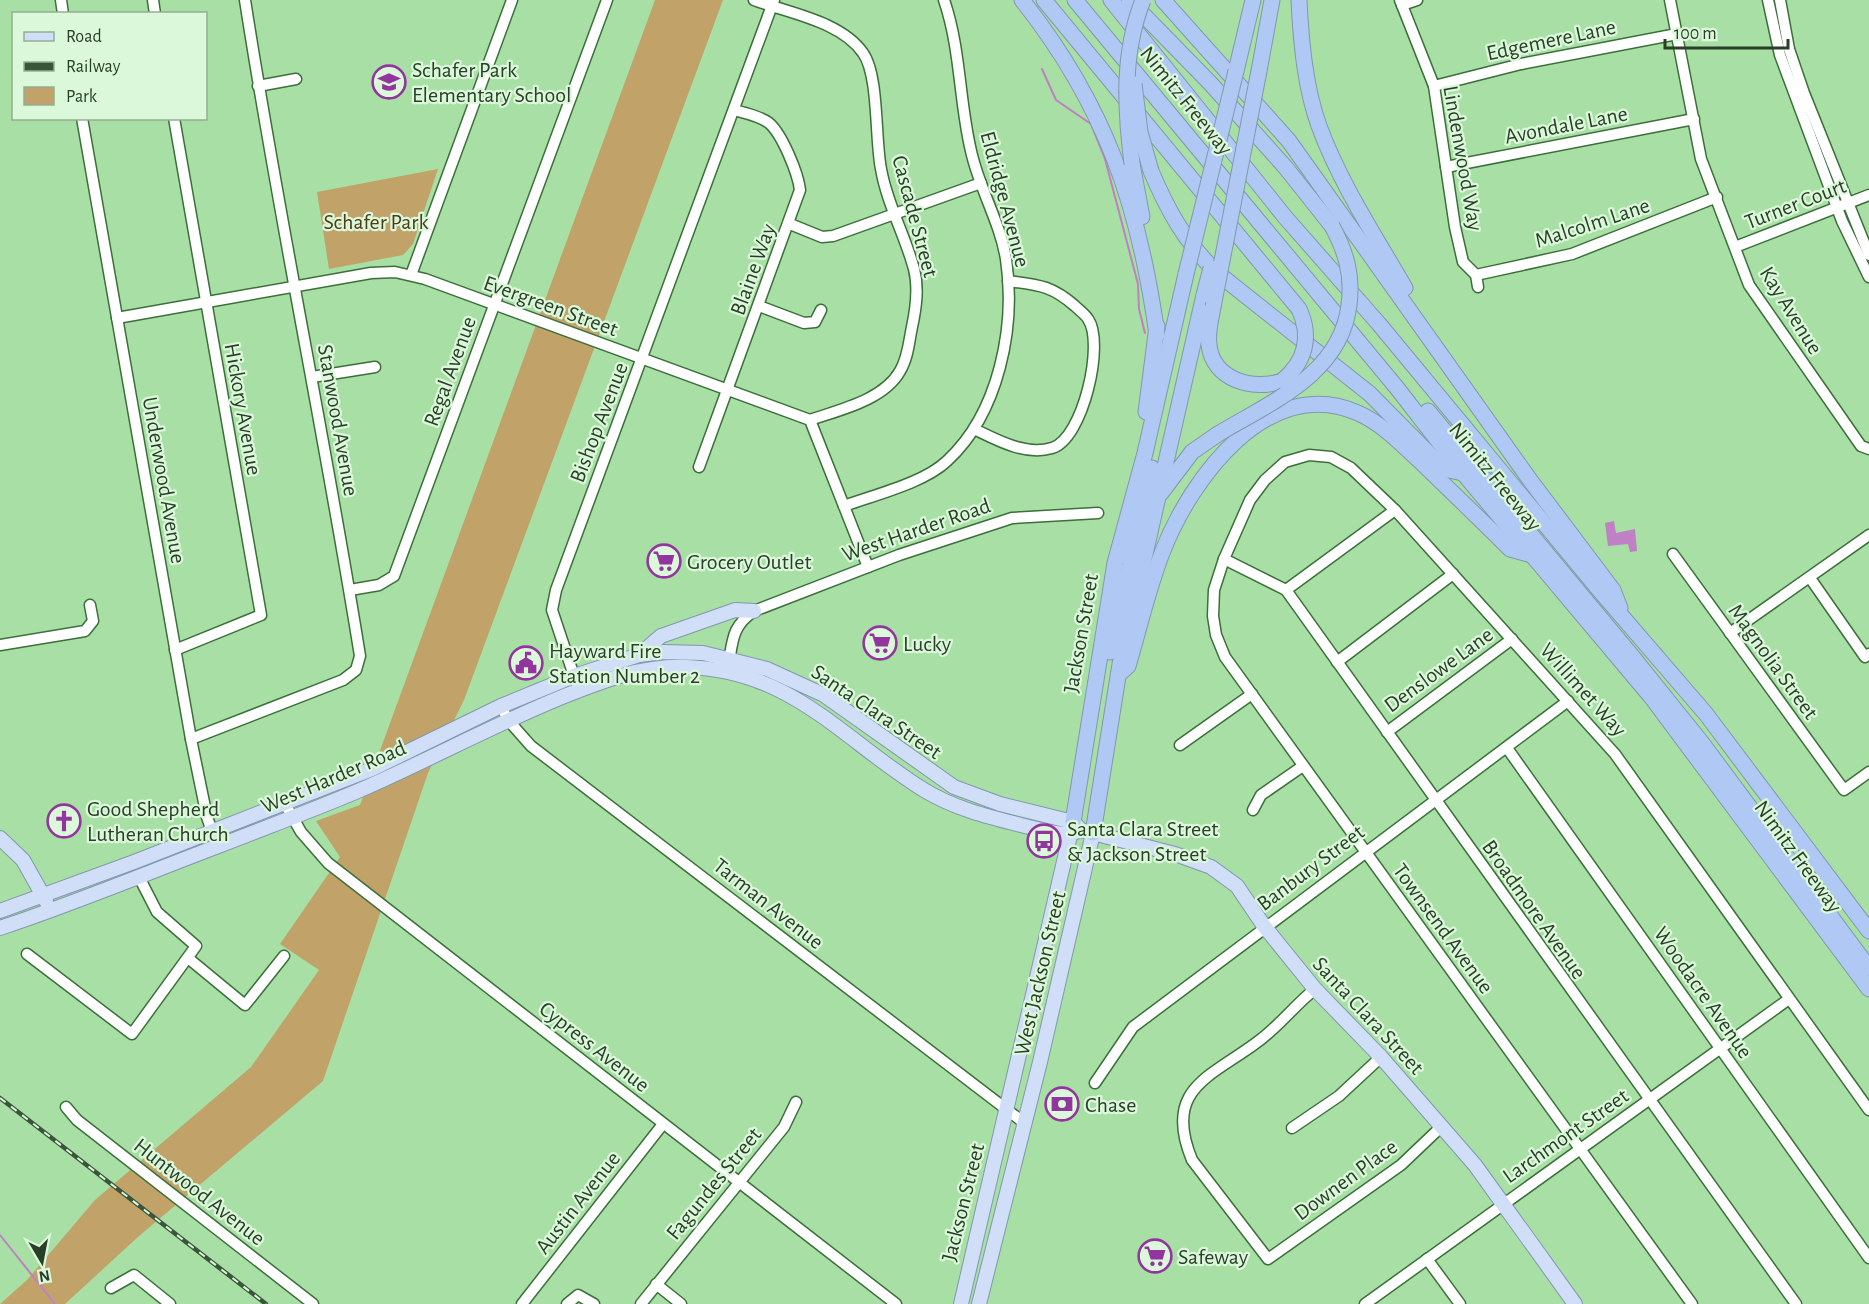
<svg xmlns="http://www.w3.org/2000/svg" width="1869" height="1304" font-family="'Alegreya Sans',sans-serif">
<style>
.green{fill:#c1a36a}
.water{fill:#bf80c5}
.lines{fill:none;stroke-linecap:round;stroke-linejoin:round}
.stream{stroke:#bf80c5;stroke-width:2}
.minor-casing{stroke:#3c6f3b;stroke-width:13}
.major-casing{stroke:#8198ad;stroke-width:16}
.highway-casing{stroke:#8198ad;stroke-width:17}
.minor{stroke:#fff;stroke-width:10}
.major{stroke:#d0def8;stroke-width:14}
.highway{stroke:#b0c8f4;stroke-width:15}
.rail-casing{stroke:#3a5539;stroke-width:4.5}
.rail{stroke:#dcf8da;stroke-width:2;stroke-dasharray:7;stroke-linecap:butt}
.highway-bridge-casing{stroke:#8198ad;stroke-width:17;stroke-linecap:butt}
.highway-bridge{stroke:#b0c8f4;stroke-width:15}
.labels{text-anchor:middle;stroke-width:4.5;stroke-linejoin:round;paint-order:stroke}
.street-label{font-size:22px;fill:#293f28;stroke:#dcf8da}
.poi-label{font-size:22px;fill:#293f28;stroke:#dcf8da;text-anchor:start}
.park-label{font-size:22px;fill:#4e3c15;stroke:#dcf8da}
</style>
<rect width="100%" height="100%" fill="#a8dfa5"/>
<!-- green -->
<g class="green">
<path d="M655,0H723L464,700L428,773L323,1081L139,1236L65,1304H0L27,1280L95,1200L251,1067L319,970L280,944L340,857L316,821L360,805Z"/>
<path d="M438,169L413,244L403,255L329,269L317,192Z"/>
</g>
<!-- water -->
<path class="water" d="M1614,521L1616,533L1635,529L1637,551L1630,552L1628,544L1608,546L1605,523Z"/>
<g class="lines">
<!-- stream -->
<g class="stream">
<path d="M1042,69L1056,100L1091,124L1105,159L1138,284L1139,309L1145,333"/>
<path d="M0,1235L55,1304"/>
</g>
<defs>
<g id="minor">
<path d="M61,0L63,14"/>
<path d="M153,0L155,14"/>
<path d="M754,0C788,13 841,21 863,53C879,75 875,140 881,169C887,204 905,235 914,269C919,288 916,308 912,327C909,341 908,358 900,371C884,400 839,410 810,420"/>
<path d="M1400,0L1434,86L1455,227L1463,262L1476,275L1478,287"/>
<path d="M1670,0L1701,159L1749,285L1861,446L1869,449"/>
<path d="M1768,0L1780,55L1842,221L1869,277"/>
<path d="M1780,0L1789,49L1804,93L1869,255"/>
<path d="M1402,5L1417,0"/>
<path d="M258,86L296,79"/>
<path d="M1434,86L1521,64L1677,34"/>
<path d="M82,118L191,739L207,817L214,837"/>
<path d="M174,118L261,615L175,650"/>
<path d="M1446,167L1694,119"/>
<path d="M790,224L822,237L833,236L981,183"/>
<path d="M1735,247L1869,195"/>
<path d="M411,275L512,0"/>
<path d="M1476,275L1572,254L1717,197"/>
<path d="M759,306L804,323L815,322L821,310"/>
<path d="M117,318L371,273L395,272L425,279L810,420L868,567"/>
<path d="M312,377L375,367"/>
<path d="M974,429C997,440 1025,456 1052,448C1083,439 1105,343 1088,319C1085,314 1079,310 1075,306C1051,285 1038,285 1008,281"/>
<path d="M699,467L800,190C798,173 782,134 769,123C760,116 745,113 734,110"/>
<path d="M844,506C874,495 924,483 947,461C999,413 1016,327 1006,259C1000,222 979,188 971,151C959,101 961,50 944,0"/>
<path d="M1673,554L1844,790L1869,772"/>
<path d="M1224,559L1286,590L1796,1304"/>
<path d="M1810,578L1865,657L1869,654"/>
<path d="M350,590L379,585L394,576L607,0"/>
<path d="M1286,590L1395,510"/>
<path d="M1730,633L1869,535"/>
<path d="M0,645L85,631L93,621L90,605"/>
<path d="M1337,662L1453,574"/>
<path d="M728,667C733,641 731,627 754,611L899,555L1012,518L1098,513"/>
<path d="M576,682L552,610L556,590L774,0"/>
<path d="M501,706L508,720L531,746L1023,1122"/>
<path d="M1387,732L1512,639"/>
<path d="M191,739L343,680L356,670L360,656C325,437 279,219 245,0"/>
<path d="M1180,745L1252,694"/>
<path d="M1507,748L1869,1258"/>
<path d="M285,804L301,832L328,863L896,1304"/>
<path d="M1253,810L1261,795L1303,766"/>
<path d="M27,954L132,1034L196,946L157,912L140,879"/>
<path d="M188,958L245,1005L284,956"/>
<path d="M1315,989C1295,1005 1280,1025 1260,1040C1212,1077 1162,1087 1192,1160L1268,1259L1401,1165L1442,1126"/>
<path d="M1095,1083L1133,1027L1568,701"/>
<path d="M66,1107L77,1120L313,1304"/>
<path d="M1292,1128L1339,1096L1381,1057"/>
<path d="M1427,1259L1460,1304"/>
<path d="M656,1284L681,1304"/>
<path d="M111,1288L134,1275L170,1304"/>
<path d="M522,1304L663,1124"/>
<path d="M567,1304L578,1295L594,1304"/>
<path d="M641,1304L784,1127L796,1102"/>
<path d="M1365,1304L1789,999"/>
<path d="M1692,1304L1225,657L1216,635L1213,616L1214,590L1224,559L1250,500L1265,480L1285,462L1309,455L1331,457L1351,468L1395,510L1615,754L1869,1110"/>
</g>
<g id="major">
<path d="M639,655L661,636L735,610L754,611"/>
<path d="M0,838L23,860L46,901"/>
<path d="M0,911L134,862L372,769L501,706L574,676L639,655L664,652L703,653L767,669L824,695L954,787L1000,804L1073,822L1081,830L1175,854L1211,867L1237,886L1264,926L1315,989L1381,1057L1475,1165L1575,1304"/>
<path d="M0,928C75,903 147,873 221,845C267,827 313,810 358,791C427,761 493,725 562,697C602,681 643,665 687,667C792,670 843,740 924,790C957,810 993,818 1029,827C1047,831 1064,838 1081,830"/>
<path d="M961,1304L1072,827"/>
<path d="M979,1304L1040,1062L1093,833"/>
</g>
<g id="highway">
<path d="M1022,0C1105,105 1139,204 1157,335"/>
<path d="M1044,0L1299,309"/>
<path d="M1075,0L1397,388L1463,473L1652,698L1869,989"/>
<path d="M1111,0L1285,217L1379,324L1601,592L1706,714L1869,931"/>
<path d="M1129,0L1211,84L1286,168L1332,226"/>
<path d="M1163,0L1289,141L1530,480L1613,590L1620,608"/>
<path d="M1299,0C1301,42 1305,87 1319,126C1340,183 1375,236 1405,288"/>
<path d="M1236,71L1253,0"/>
<path d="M1259,71L1272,0"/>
<path d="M1132,164L1142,217"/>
<path d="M1151,171C1168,211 1184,240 1216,272L1370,394L1444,469L1463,473"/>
<path d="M1213,307C1211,319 1207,332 1209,345C1213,380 1253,391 1282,381"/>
<path d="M1428,411L1632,656L1702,743L1869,968"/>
<path d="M1146,412L1157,326"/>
<path d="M1161,493L1192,452L1218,434"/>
<path d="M1110,652L1152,468"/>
<path d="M1120,673L1128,666C1139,629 1148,589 1162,553C1190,480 1267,373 1358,413C1383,424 1402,445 1422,463C1452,492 1481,520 1510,549L1532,555"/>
<path d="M1073,822L1115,563L1145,453L1186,274"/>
<path d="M1093,833L1120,664L1204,295"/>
</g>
</defs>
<!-- minor casing -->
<use href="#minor" class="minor-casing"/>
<!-- major casing -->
<use href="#major" class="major-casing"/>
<!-- highway casing -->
<use href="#highway" class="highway-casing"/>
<!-- minor -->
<use href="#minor" class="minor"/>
<!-- major -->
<use href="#major" class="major"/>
<!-- highway -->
<use href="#highway" class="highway"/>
<defs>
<path id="rail" d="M0,1098L266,1304"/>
</defs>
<!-- rail casing -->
<use href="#rail" class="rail-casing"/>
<!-- rail -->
<use href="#rail" class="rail"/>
<defs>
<g id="highway-bridge">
<path d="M1134,84L1140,132L1151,171"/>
<path d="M1132,164C1125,108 1122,53 1143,0"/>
<path d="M1186,274L1236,71"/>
<path d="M1204,295L1211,268"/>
<path d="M1213,307L1259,71"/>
<path d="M1282,381C1305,362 1312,337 1299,309"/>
<path d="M1218,434C1271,402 1341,374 1349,305C1353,275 1346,252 1332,226"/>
</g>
</defs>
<!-- highway-bridge casing -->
<use href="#highway-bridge" class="highway-bridge-casing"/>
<!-- highway-bridge -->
<use href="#highway-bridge" class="highway-bridge"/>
</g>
<!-- icons -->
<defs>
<symbol id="school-ring" viewBox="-11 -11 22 22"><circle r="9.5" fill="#dcf8da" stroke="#93359e" stroke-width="1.5"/><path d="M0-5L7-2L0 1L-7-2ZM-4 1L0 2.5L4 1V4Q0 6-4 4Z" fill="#93359e"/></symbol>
<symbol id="supermarket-ring" viewBox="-11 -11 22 22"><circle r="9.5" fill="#dcf8da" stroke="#93359e" stroke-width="1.5"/><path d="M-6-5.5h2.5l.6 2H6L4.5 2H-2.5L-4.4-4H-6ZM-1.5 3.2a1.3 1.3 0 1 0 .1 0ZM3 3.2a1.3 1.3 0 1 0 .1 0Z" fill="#93359e"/></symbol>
<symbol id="civic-ring" viewBox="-11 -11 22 22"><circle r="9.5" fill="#dcf8da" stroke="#93359e" stroke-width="1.5"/><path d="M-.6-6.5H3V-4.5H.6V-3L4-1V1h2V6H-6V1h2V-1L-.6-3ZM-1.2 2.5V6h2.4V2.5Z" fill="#93359e"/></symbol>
<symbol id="church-ring" viewBox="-11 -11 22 22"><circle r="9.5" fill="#dcf8da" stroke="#93359e" stroke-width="1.5"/><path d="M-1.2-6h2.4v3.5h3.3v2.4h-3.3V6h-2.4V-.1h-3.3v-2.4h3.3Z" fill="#93359e"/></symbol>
<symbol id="bus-ring" viewBox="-11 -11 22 22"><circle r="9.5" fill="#dcf8da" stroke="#93359e" stroke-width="1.5"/><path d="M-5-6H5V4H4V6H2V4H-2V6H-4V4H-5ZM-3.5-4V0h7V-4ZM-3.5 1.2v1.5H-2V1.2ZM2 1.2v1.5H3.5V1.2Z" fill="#93359e"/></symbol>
<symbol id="bank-ring" viewBox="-11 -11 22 22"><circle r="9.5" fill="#dcf8da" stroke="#93359e" stroke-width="1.5"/><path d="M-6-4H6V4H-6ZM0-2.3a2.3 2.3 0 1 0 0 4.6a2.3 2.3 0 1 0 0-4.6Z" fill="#93359e"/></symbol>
</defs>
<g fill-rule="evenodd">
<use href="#school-ring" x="370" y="63" width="38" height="38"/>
<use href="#supermarket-ring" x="645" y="542" width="38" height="38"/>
<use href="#supermarket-ring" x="861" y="624" width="38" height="38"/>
<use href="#civic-ring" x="507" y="644" width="38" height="38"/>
<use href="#church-ring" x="45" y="802" width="38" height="38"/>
<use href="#bus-ring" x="1025" y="822" width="38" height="38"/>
<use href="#bank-ring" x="1043" y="1085" width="38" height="38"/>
<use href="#supermarket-ring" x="1136" y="1237" width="38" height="38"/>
</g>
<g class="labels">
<!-- street labels -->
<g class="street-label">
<text transform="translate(1551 39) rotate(-12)" y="8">Edgemere Lane</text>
<text transform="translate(1187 100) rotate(51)" y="8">Nimitz Freeway</text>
<text transform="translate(1566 124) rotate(-11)" y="8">Avondale Lane</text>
<text transform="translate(1464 158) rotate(80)" y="8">Lindenwood Way</text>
<text transform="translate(1006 199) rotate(75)" y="8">Eldridge Avenue</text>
<text transform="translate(1795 203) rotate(-21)" y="8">Turner Court</text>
<text transform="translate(916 216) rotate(75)" y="8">Cascade Street</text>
<text transform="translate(1592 222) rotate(-18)" y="8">Malcolm Lane</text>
<text transform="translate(752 269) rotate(-70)" y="8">Blaine Way</text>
<text transform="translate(551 305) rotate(20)" y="8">Evergreen Street</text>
<text transform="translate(1792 310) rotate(58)" y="8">Kay Avenue</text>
<text transform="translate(449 371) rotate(-70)" y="8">Regal Avenue</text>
<text transform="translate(244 409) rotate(80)" y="8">Hickory Avenue</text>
<text transform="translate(339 420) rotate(80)" y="8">Stanwood Avenue</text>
<text transform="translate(598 422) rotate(-69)" y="8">Bishop Avenue</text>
<text transform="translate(1496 476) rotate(51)" y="8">Nimitz Freeway</text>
<text transform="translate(165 480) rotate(80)" y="8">Underwood Avenue</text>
<text transform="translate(916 529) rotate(-19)" y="8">West Harder Road</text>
<text transform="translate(1080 633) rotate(-80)" y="8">Jackson Street</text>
<text transform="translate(1774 661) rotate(54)" y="8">Magnolia Street</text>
<text transform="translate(1438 669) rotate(-36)" y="8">Denslowe Lane</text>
<text transform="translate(1584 689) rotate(48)" y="8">Willimet Way</text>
<text transform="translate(877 711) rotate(34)" y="8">Santa Clara Street</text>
<text transform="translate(333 776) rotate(-23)" y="8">West Harder Road</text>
<text transform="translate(1799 856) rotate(54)" y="8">Nimitz Freeway</text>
<text transform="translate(1310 867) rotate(-37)" y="8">Banbury Street</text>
<text transform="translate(769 903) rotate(38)" y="8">Tarman Avenue</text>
<text transform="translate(1535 909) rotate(55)" y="8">Broadmore Avenue</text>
<text transform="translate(1444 928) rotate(54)" y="8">Townsend Avenue</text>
<text transform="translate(1039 973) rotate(-77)" y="8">West Jackson Street</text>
<text transform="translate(1704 992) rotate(55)" y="8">Woodacre Avenue</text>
<text transform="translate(1369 1015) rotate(47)" y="8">Santa Clara Street</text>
<text transform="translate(595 1046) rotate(38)" y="8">Cypress Avenue</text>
<text transform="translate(1565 1135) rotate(-35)" y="8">Larchmont Street</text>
<text transform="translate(1345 1179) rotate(-36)" y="8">Downen Place</text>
<text transform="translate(713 1183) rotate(-51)" y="8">Fagundes Street</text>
<text transform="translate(200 1191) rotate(38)" y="8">Huntwood Avenue</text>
<text transform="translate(577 1202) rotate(-52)" y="8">Austin Avenue</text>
<text transform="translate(962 1202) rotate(-76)" y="8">Jackson Street</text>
</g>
<!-- poi labels -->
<g class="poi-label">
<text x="412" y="77">Schafer Park<tspan x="412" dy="25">Elementary School</tspan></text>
<text x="687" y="569">Grocery Outlet</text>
<text x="903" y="651">Lucky</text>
<text x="549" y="658">Hayward Fire<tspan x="549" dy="25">Station Number 2</tspan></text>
<text x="87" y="816">Good Shepherd<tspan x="87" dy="25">Lutheran Church</tspan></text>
<text x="1067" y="836">Santa Clara Street<tspan x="1067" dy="25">&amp; Jackson Street</tspan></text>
<text x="1085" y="1112">Chase</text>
<text x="1178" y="1264">Safeway</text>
</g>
<!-- park labels -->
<g class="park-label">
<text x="376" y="229">Schafer Park</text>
</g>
</g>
<!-- legend -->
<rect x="12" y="12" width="195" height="108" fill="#dcf8da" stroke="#94ae93" stroke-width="1.5"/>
<rect x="24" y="32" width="30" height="9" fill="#d0def8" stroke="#94ae93" stroke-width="1.5"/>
<text x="66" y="42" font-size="18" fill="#293f28">Road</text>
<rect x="24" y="62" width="30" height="9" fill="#3a5539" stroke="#94ae93" stroke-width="1.5"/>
<text x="66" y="72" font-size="18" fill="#293f28">Railway</text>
<rect x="24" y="87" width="30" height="18" fill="#c1a36a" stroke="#94ae93" stroke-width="1.5"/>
<text x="66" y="102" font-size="18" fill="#293f28">Park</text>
<!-- north arrow -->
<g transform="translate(42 1262) rotate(170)" stroke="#dcf8da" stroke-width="4.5" paint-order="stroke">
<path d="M0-4.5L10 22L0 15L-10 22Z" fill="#293f28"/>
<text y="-9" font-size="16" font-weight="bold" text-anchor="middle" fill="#293f28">N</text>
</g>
<!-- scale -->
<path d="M1665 39v9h123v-9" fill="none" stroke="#293f28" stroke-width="3"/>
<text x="1674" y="39" font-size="18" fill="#293f28" stroke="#dcf8da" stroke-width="4.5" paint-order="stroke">100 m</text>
</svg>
